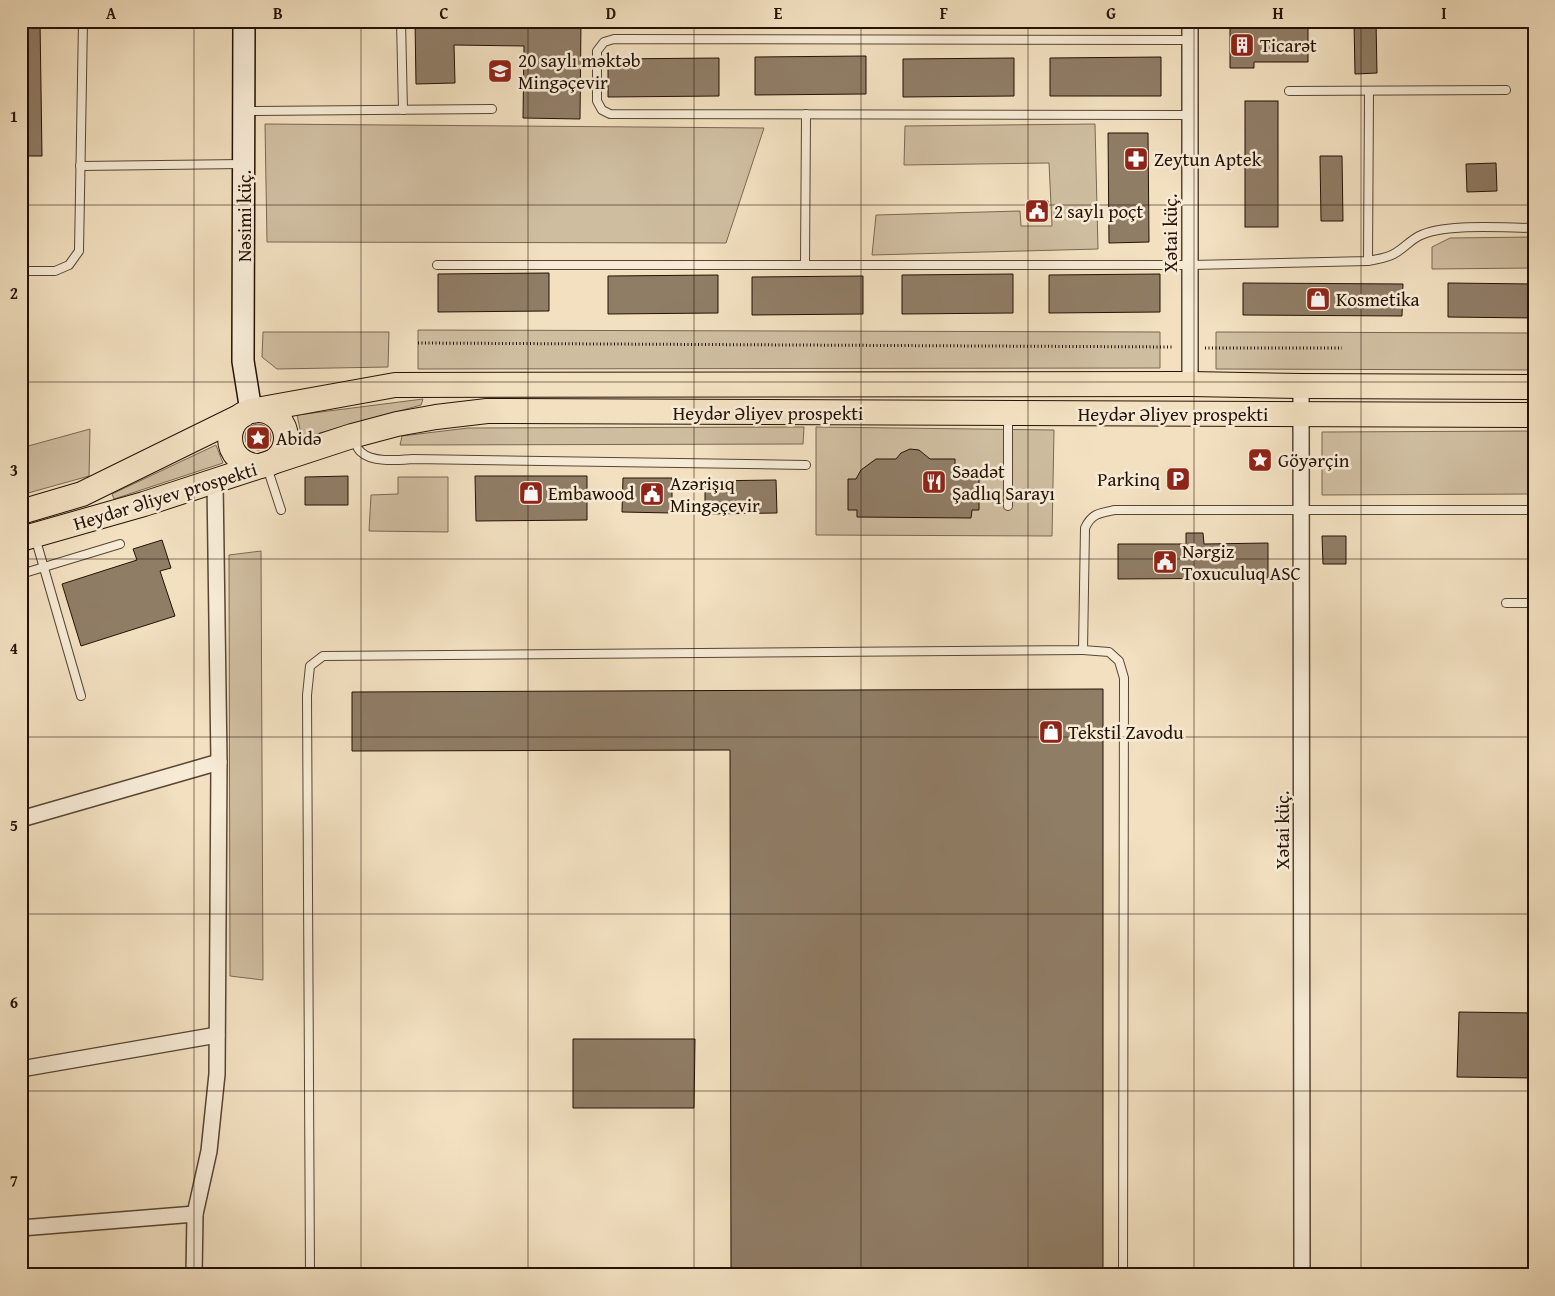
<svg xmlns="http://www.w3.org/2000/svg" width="1555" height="1296" font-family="'Gentium Book Plus',serif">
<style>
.green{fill:#cfbda0;stroke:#7a6852}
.building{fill:#907d66;stroke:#251204}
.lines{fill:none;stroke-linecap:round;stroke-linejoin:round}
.lane-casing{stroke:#584633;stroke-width:10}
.street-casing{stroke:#584633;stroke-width:18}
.secondary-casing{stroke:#251204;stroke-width:24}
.primary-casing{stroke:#251204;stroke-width:26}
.path{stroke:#251204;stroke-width:3;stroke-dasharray:1 2.5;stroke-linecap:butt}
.lane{stroke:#f7ebd6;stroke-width:8}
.street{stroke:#f7ebd6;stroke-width:15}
.secondary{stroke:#f7ebd6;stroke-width:21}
.primary{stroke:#f2e0c0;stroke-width:24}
.grid{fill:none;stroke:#251204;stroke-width:1;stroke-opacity:0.55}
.labels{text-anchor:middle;stroke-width:5;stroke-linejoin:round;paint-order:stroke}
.poi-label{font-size:19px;fill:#251204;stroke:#f7ebd6;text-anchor:start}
.street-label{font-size:19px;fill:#251204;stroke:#f7ebd6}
.neatline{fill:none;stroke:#251204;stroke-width:2}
.grid-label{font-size:16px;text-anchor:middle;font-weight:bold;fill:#251204}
</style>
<rect width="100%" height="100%" fill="#f2e0c0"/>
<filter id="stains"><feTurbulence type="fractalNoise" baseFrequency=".004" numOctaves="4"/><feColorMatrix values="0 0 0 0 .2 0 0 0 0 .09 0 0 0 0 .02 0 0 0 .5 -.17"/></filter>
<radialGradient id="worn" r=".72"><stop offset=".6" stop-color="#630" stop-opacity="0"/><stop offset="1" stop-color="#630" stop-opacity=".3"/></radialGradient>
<!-- green -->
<g class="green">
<path d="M265,124L764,128L726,243L267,242Z"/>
<path d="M1095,124L1098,249L872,255L876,215L1020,211L1021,226H1052L1049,163L904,165L905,126Z"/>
<path d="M1534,237V268L1432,269V247L1450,238Z"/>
<path d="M418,330L1160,332V368L418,369Z"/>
<path d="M263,332H389L388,367L277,369L262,357Z"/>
<path d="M1216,332L1534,333V370L1216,369Z"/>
<path d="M423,399L421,405L302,438L297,415Z"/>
<circle cx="258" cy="437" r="13"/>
<path d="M804,427L803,444L400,445L402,436L468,428Z"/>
<path d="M816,427L1054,430L1052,536L816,535Z"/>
<path d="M90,429L89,476L21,495V448Z"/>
<path d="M1534,431V494L1322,495V432Z"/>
<path d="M216,445L223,463L114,499L112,494Z"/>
<path d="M398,477H448V532L369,531L371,495L398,494Z"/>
<path d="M261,551L263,980L230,976L229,555Z"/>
</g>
<!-- building -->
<g class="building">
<path d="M21,21H40L42,156H21Z"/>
<path d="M415,21H581L580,119L523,118L524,46L454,45L455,83L416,84Z"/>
<path d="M1230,21H1308V62H1254V68H1230Z"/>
<path d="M1354,21H1376L1377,73L1355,74Z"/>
<path d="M866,56V94L755,95V57Z"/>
<path d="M1161,57V96H1050V58Z"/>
<path d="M719,58V96L608,97V59Z"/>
<path d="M1014,58V96L903,97V59Z"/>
<rect x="1245" y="101" width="33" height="126"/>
<path d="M1108,133H1148L1149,242L1109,243Z"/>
<path d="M1320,156H1342L1343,221H1321Z"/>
<path d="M1496,163L1497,191L1467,192L1466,164Z"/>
<path d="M1029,200L1048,201V219L1029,218Z"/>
<path d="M549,273V311L438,312V274Z"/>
<path d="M1013,274V313L902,314V275Z"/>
<path d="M1160,274V312L1049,313V275Z"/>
<path d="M718,275V313L608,314V276Z"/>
<path d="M863,276V314L752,315V277Z"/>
<path d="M1243,283L1403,284L1402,316L1243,315Z"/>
<path d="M1448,283L1534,284V318L1448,317Z"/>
<path d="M910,449L919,450L930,459H955V465L964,468L973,478H979V510H972L971,518L857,517V510H848V479H856L861,470L876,459H896L901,453Z"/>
<path d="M348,476V505H305V477Z"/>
<path d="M475,476H587V520L476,521Z"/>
<path d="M623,478H672V513L622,512Z"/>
<path d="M776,480L777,513L705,514V481Z"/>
<path d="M1186,533H1203L1204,544L1268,543V578L1118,579V544H1186Z"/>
<path d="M1322,536H1346V564H1323Z"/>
<path d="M162,540L171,568L160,571L175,616L81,646L62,584L137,560L133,549Z"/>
<path d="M1103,689V1275H731L730,750L352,751V692Z"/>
<path d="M1459,1012L1534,1013V1078L1457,1077Z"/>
<path d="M573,1039H695L694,1108H573Z"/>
</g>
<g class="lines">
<defs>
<g id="lane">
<path d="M401,21L403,110"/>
<path d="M1190,40L614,39L604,42L597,51V101L602,110L610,114L1190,115"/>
<path d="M1289,91L1506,90"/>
<path d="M246,111L492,109"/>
<path d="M80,166L242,164"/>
<path d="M1368,261L1369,92"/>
<path d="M437,265H1191L1368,261C1378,259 1389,258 1397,252C1405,247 1411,240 1419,236C1445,223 1504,228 1534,228"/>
<path d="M805,265L806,114"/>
<path d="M21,271H55L69,265L79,251L83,21"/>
<path d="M1008,416V506"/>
<path d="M353,438C355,442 357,449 361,452C372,463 399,460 413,459L806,465"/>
<path d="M267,467L281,510"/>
<path d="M35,537L81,696"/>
<path d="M21,574L120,544"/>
<path d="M1506,603H1534"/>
<path d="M1083,650L1109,652L1119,661L1124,678L1123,1275"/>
<path d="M310,1275L307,695L310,666L323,656L1083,650L1085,528C1092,513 1100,513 1115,510H1534"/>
</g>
<g id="street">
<path d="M1190,384V21"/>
<path d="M1301,386L1302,1275"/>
<path d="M21,819L219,762"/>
<path d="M21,1069L217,1035"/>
<path d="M21,1228L195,1214"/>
<path d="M194,1275L195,1214L209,1151L217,1074L219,762L215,482"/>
</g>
<path id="secondary" d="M244,21L243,361L251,411"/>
<g id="primary">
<circle cx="258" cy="438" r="28"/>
<path d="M251,411L395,385L1190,384L1301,386L1534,387"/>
<path d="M21,512L82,494L243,415"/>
<path d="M21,539L144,504L352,436L397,424L436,417L487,411L1534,415"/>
</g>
</defs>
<!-- lane casing -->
<use href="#lane" class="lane-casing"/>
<!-- street casing -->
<use href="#street" class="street-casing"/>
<!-- secondary casing -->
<use href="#secondary" class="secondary-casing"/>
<!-- primary casing -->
<use href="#primary" class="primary-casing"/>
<!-- path -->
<g class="path">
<path d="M418,343L1174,347"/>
<path d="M1205,348H1342"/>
</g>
<!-- lane -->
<use href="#lane" class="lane"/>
<!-- street -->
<use href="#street" class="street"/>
<!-- secondary -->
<use href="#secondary" class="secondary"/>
<!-- primary -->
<use href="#primary" class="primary"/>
</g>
<!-- grid -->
<path class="grid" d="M194,21V1275M361,21V1275M528,21V1275M694,21V1275M861,21V1275M1028,21V1275M1194,21V1275M1361,21V1275M21,205H1534M21,382H1534M21,559H1534M21,737H1534M21,914H1534M21,1091H1534"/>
<!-- icons -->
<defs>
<symbol id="building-square" viewBox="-11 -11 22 22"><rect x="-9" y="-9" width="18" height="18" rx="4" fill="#8f2418" stroke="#f7ebd6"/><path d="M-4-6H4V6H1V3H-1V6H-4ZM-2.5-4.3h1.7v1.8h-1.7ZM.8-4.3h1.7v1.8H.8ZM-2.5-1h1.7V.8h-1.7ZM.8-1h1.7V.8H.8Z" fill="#fff"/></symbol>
<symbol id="school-square" viewBox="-11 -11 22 22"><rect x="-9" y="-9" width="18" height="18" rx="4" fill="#8f2418" stroke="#f7ebd6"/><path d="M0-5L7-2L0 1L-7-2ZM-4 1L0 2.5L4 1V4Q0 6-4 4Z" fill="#fff"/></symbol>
<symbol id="pharmacy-square" viewBox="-11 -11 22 22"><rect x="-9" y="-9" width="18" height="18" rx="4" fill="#8f2418" stroke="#f7ebd6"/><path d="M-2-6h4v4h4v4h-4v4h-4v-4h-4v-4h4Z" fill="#fff"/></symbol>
<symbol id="civic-square" viewBox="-11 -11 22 22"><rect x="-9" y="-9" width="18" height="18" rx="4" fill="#8f2418" stroke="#f7ebd6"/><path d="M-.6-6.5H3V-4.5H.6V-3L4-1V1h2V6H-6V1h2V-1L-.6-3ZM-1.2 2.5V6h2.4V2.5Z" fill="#fff"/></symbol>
<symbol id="shop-square" viewBox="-11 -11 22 22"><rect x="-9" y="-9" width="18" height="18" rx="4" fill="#8f2418" stroke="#f7ebd6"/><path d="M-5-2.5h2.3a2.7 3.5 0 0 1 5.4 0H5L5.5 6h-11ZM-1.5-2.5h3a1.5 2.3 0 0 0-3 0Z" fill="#fff"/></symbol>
<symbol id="sight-square" viewBox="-11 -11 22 22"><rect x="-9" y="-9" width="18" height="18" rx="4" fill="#8f2418" stroke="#f7ebd6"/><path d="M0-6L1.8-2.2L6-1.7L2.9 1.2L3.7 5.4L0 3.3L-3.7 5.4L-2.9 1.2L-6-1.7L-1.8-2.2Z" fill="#fff"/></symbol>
<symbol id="parking-square" viewBox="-11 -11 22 22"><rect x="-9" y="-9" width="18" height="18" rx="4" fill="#8f2418" stroke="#f7ebd6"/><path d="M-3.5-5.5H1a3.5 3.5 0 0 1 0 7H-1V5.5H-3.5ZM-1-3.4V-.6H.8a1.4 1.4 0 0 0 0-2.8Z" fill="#fff"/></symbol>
<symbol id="restaurant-square" viewBox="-11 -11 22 22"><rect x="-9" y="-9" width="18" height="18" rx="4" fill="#8f2418" stroke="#f7ebd6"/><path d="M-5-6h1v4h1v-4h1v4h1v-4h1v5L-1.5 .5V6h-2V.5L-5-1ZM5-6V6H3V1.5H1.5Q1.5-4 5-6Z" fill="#fff"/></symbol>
</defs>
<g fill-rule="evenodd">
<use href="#building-square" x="1228" y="31" width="28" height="28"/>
<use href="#school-square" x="486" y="57" width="28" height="28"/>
<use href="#pharmacy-square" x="1122" y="145" width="28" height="28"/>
<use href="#civic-square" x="1023" y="197" width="28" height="28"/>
<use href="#shop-square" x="1304" y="285" width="28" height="28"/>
<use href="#sight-square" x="244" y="424" width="28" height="28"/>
<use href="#sight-square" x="1246" y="446" width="28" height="28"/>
<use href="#parking-square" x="1164" y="465" width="28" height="28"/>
<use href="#restaurant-square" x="920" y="468" width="28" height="28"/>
<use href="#shop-square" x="517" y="479" width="28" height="28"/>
<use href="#civic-square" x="638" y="480" width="28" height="28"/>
<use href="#civic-square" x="1151" y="548" width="28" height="28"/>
<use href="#shop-square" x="1037" y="718" width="28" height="28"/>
</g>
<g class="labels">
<!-- poi labels -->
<g class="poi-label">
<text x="1260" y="52">Ticarət</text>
<text x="518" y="67">20 saylı məktəb<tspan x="518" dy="22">Mingəçevir</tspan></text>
<text x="1154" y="166">Zeytun Aptek</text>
<text x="1054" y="218">2 saylı poçt</text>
<text x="1336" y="306">Kosmetika</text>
<text x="276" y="445">Abidə</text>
<text x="1278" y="467">Göyərçin</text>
<text x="952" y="478">Səadət<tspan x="952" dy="22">Şadlıq Sarayı</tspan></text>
<text x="1160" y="486" text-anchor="end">Parkinq</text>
<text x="670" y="490">Azərişıq<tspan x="670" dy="22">Mingəçevir</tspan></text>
<text x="548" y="500">Embawood</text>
<text x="1182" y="558">Nərgiz<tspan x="1182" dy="22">Toxuculuq ASC</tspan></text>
<text x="1068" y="739">Tekstil Zavodu</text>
</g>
<!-- street labels -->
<g class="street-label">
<text transform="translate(244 216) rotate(-90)" y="7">Nəsimi küç.</text>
<text transform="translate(1170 233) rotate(-90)" y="7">Xətai küç.</text>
<text x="768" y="420">Heydər Əliyev prospekti</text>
<text x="1173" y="421">Heydər Əliyev prospekti</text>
<text transform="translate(165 496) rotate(-17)" y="7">Heydər Əliyev prospekti</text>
<text transform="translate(1282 830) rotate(-90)" y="7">Xətai küç.</text>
</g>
</g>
<!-- margin -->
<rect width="1555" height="1296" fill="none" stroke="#f2e0c0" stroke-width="55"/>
<rect x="28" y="28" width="1500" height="1240" class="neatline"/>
<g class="grid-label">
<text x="111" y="19">A</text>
<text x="278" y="19">B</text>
<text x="444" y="19">C</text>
<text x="611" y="19">D</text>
<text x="778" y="19">E</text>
<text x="944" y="19">F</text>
<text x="1111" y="19">G</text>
<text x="1278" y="19">H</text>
<text x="1444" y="19">I</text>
<text x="14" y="122">1</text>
<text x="14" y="299">2</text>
<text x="14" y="476">3</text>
<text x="14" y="654">4</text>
<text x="14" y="831">5</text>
<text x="14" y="1008">6</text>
<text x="14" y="1186">7</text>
</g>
<rect width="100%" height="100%" filter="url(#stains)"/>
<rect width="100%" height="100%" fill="url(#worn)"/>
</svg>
